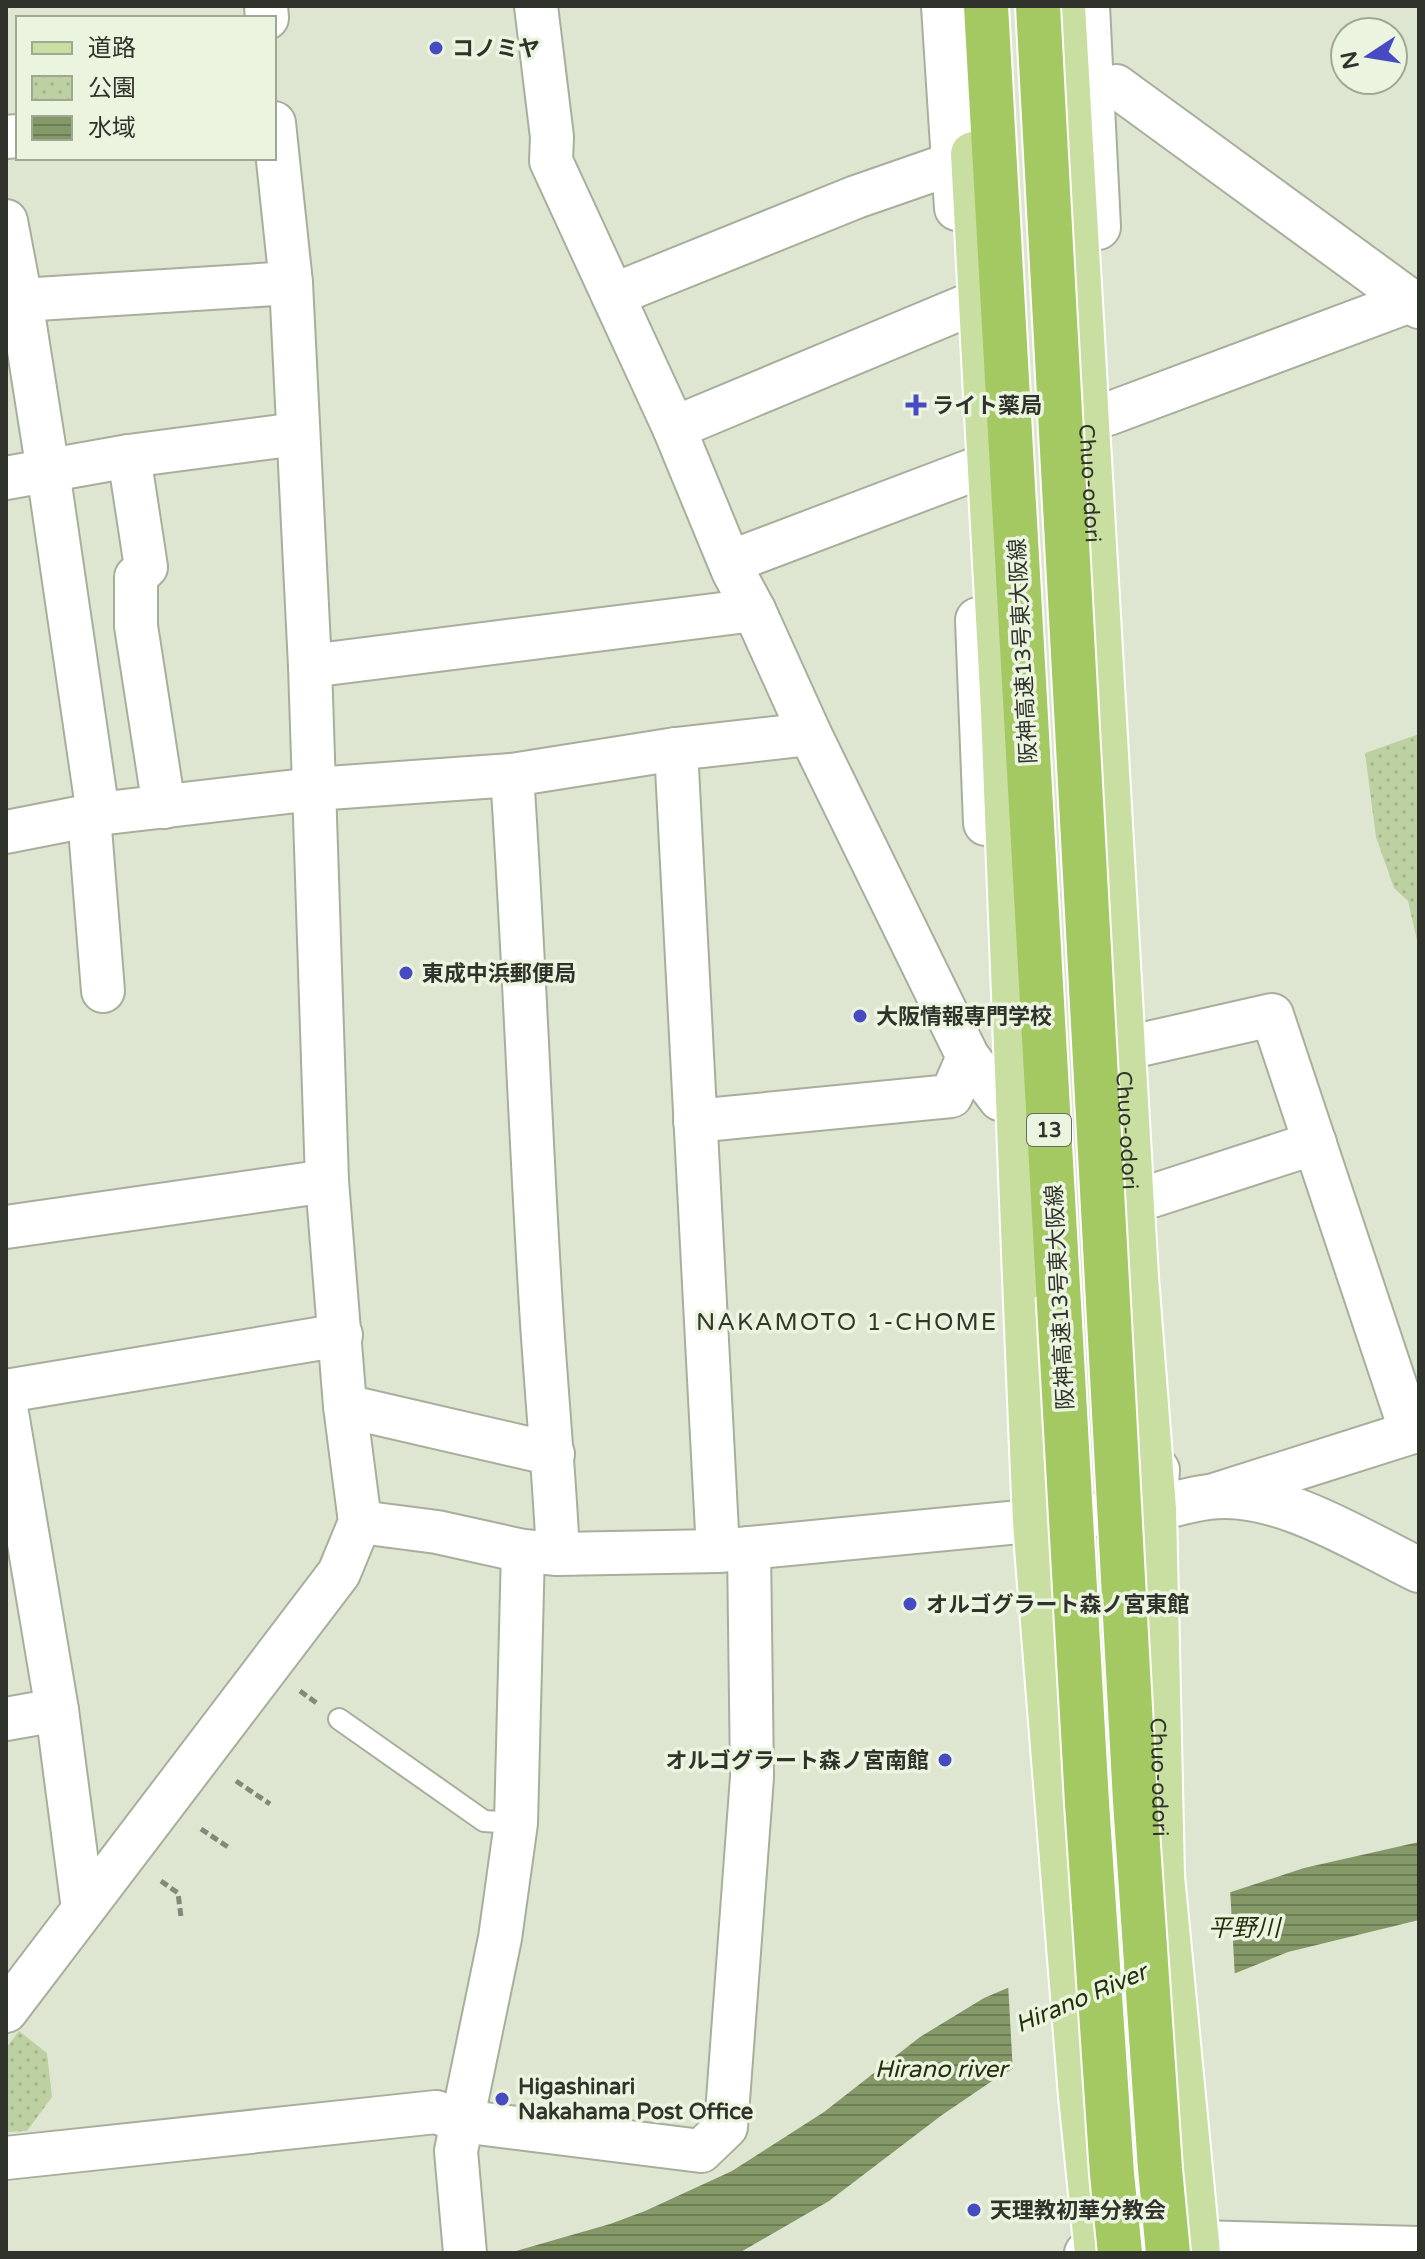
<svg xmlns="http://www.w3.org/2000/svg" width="1425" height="2259" font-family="'Varela Round','Noto Sans JP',sans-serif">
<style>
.park{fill:url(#park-dots)}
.water{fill:url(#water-rules)}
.pier{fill:#dee6d2}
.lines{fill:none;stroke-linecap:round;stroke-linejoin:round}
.service-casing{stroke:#a7af9c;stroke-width:24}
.minor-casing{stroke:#a7af9c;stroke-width:46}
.tertiary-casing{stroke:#a7af9c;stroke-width:48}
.primary-casing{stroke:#fff;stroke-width:48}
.path{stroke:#82887a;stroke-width:5;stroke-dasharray:8 4;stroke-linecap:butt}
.service{stroke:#fff;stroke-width:20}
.minor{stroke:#fff;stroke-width:42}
.tertiary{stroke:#fff;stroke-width:44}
.primary{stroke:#c8dfa1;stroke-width:44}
.primary-bridge-casing{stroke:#fff;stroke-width:48;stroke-linecap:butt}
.motorway-bridge-casing{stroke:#fff;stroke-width:48;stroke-linecap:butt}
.primary-bridge{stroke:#c8dfa1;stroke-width:44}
.motorway-bridge{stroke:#a4c962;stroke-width:44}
.poi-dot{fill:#474bc1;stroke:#ebf4df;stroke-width:3}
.labels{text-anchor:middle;stroke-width:7;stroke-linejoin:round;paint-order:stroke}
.shield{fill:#ebf4df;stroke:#686d61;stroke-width:2}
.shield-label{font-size:20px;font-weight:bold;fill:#30332b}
.poi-label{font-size:22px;font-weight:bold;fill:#30332b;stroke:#ebf4df;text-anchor:start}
.street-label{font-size:22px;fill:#30332b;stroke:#ebf4df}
.neighbourhood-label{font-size:24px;letter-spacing:2px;fill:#323828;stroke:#ebf4df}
.water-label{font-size:24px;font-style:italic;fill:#24300a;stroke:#ebf4df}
</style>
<defs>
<pattern id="park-dots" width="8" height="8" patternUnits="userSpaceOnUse" patternTransform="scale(2)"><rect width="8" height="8" fill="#bdd0a1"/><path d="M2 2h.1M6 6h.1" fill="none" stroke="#a3b38b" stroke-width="1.8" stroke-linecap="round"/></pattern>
<pattern id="water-rules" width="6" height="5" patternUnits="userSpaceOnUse" patternTransform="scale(2)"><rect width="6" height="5" fill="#859868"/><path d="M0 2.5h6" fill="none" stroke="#6d7d56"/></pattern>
</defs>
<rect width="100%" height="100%" fill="#dee6d2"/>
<!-- park -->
<g class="park">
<path d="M1419,734V949L1408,901L1394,888L1376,837L1365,753Z"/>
<path d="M19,2031L47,2053L52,2097L27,2131L6,2132V2048Z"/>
</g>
<!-- water -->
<path class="water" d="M1419,1842V1920L1288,1952L1054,2046L998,2077L942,2115L829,2201L739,2253H509L610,2224L645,2211L732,2171L824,2112L920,2037L984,1998L1231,1892L1304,1868Z"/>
<!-- pier -->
<path class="pier" d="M1230,1888L1235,1978L1056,2050L1013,2073L1008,1983Z"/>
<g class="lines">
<defs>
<path id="service" d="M339,1719L484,1821L516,1823"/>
<g id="minor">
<path d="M266,6L267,18"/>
<path d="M536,6L552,137L551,161L674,428L733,571L754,610L810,734L968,1057L1000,1099"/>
<path d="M1090,91L1116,86L1419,307"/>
<path d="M6,137L18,136"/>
<path d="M6,221L21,300L48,471L98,814"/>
<path d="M613,295L856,197L954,163"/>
<path d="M21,300L291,283"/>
<path d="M1108,414L1410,301"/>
<path d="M674,428L964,307"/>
<path d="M129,456L146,567L136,577V626L164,807"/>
<path d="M6,478L129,456L297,434"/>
<path d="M730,562L973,470"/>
<path d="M310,666L754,610"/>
<path d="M676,749L718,1551"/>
<path d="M512,775C524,952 530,1129 541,1307C546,1389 554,1472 558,1554"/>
<path d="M89,816L103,991"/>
<path d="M6,832L98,814L314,789L512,775L676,749L810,734"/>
<path d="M1144,1044L1272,1015L1411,1432"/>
<path d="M695,1121L951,1096L968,1057"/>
<path d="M1152,1196L1315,1143"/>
<path d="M6,1227L327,1181"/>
<path d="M6,1391L341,1335"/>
<path d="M345,1406L553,1454"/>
<path d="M6,1407L57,1710L83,1909"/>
<path d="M1211,1496L1419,1430"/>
<path d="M360,1522L437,1532L523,1551L558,1554L718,1551L1154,1509"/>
<path d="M6,1719L57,1710"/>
<path d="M6,2011L339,1573L360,1522L345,1406L327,1181L310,666L291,283L274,123"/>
<path d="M6,2158L436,2112L461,2121L701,2151L726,2127L752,1777L749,1548"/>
<path d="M465,2253L456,2151L500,1938L516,1823L523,1551"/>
<path d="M1086,2253L1197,2242L1419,2248"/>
</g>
<g id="tertiary">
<path d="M944,6L957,208"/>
<path d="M1087,6L1098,227"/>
<path d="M978,620L986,823"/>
<path d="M1157,1470L1154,1509C1172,1505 1191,1499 1209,1497C1278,1488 1359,1541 1419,1570"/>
</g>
<g id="primary">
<path id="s1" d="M1063,6L1136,1277L1154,1509L1162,1876L1198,2253"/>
<path d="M1025,1278L1035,1522L1081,2096L1097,2253"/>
</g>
</defs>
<!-- service casing -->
<use href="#service" class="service-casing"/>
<!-- minor casing -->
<use href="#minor" class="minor-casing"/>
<!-- tertiary casing -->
<use href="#tertiary" class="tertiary-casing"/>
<!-- primary casing -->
<use href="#primary" class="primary-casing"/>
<!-- path -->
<g class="path">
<path d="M300,1691L318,1704"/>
<path d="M236,1781L270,1804"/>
<path d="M201,1829L231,1849"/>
<path d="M161,1881L178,1893L181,1917"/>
</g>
<!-- service -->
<use href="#service" class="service"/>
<!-- minor -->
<use href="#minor" class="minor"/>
<!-- tertiary -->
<use href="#tertiary" class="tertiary"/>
<!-- primary -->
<use href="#primary" class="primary"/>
<defs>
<path id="primary-bridge" d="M973,154L1003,711L1025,1278"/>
<g id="motorway-bridge">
<path d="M986,6L1087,1803L1112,2174L1120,2253"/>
<path d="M1038,6L1135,1801L1160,2169L1168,2253"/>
</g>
</defs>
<!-- primary-bridge casing -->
<use href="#primary-bridge" class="primary-bridge-casing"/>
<!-- motorway-bridge casing -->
<use href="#motorway-bridge" class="motorway-bridge-casing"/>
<!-- primary-bridge -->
<use href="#primary-bridge" class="primary-bridge"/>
<!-- motorway-bridge -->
<use href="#motorway-bridge" class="motorway-bridge"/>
</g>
<!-- markers -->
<g class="poi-dot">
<circle cx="436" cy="48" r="8"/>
<path d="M912 393h8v8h8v8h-8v8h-8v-8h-8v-8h8z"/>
<circle cx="406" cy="973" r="8"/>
<circle cx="860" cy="1016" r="8"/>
<circle cx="910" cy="1604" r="8"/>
<circle cx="945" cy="1760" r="8"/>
<circle cx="502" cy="2099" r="8"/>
<circle cx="974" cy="2210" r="8"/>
</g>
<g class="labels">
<!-- shield labels -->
<rect class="shield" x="1027" y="1114" width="44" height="32" rx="6"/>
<g class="shield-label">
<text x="1049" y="1137">13</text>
</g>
<!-- poi labels -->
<g class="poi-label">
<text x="452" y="56">コノミヤ</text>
<text x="932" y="413">ライト薬局</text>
<text x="422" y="981">東成中浜郵便局</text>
<text x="876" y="1024">大阪情報専門学校</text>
<text x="926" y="1612">オルゴグラート森ノ宮東館</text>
<text x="929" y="1768" text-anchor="end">オルゴグラート森ノ宮南館</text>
<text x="518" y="2094">Higashinari<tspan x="518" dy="25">Nakahama Post Office</tspan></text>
<text x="990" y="2218">天理教初華分教会</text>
</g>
<!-- street labels -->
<g class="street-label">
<text dy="8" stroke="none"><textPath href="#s1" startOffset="478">Chuo-odori</textPath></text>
<text transform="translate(1022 651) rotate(-93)" y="8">阪神高速13号東大阪線</text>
<text dy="8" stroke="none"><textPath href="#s1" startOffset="1126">Chuo-odori</textPath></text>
<text transform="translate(1059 1297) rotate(-93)" y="8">阪神高速13号東大阪線</text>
<text dy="8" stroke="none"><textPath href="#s1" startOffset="1774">Chuo-odori</textPath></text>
</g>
<!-- neighbourhood labels -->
<g class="neighbourhood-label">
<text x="847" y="1330">NAKAMOTO 1-CHOME</text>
</g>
<!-- water labels -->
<g class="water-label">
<text x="1244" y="1936">平野川</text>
<text transform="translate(1081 1998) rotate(-23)" y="8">Hirano River</text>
<text x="941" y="2077">Hirano river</text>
</g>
</g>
<!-- border -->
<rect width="1425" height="2259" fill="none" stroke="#30332b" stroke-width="16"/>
<!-- legend -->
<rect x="16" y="16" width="260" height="144" fill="#ebf4df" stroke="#a0a797" stroke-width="2"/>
<rect x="32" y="42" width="40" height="12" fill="#c8dfa1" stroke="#a0a797" stroke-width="2"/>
<text x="88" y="56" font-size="24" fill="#30332b">道路</text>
<rect x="32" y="76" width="40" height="24" fill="url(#park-dots)" stroke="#a0a797" stroke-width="2"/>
<text x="88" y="96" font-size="24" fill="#30332b">公園</text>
<rect x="32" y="116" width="40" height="24" fill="url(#water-rules)" stroke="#a0a797" stroke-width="2"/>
<text x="88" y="136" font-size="24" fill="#30332b">水域</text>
<!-- north arrow -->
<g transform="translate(1369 56) rotate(258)"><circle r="38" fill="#ebf4df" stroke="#a0a797" stroke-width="2"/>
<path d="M0-6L14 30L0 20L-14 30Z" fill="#474bc1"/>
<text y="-12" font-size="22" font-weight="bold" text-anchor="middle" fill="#30332b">N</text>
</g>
</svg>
